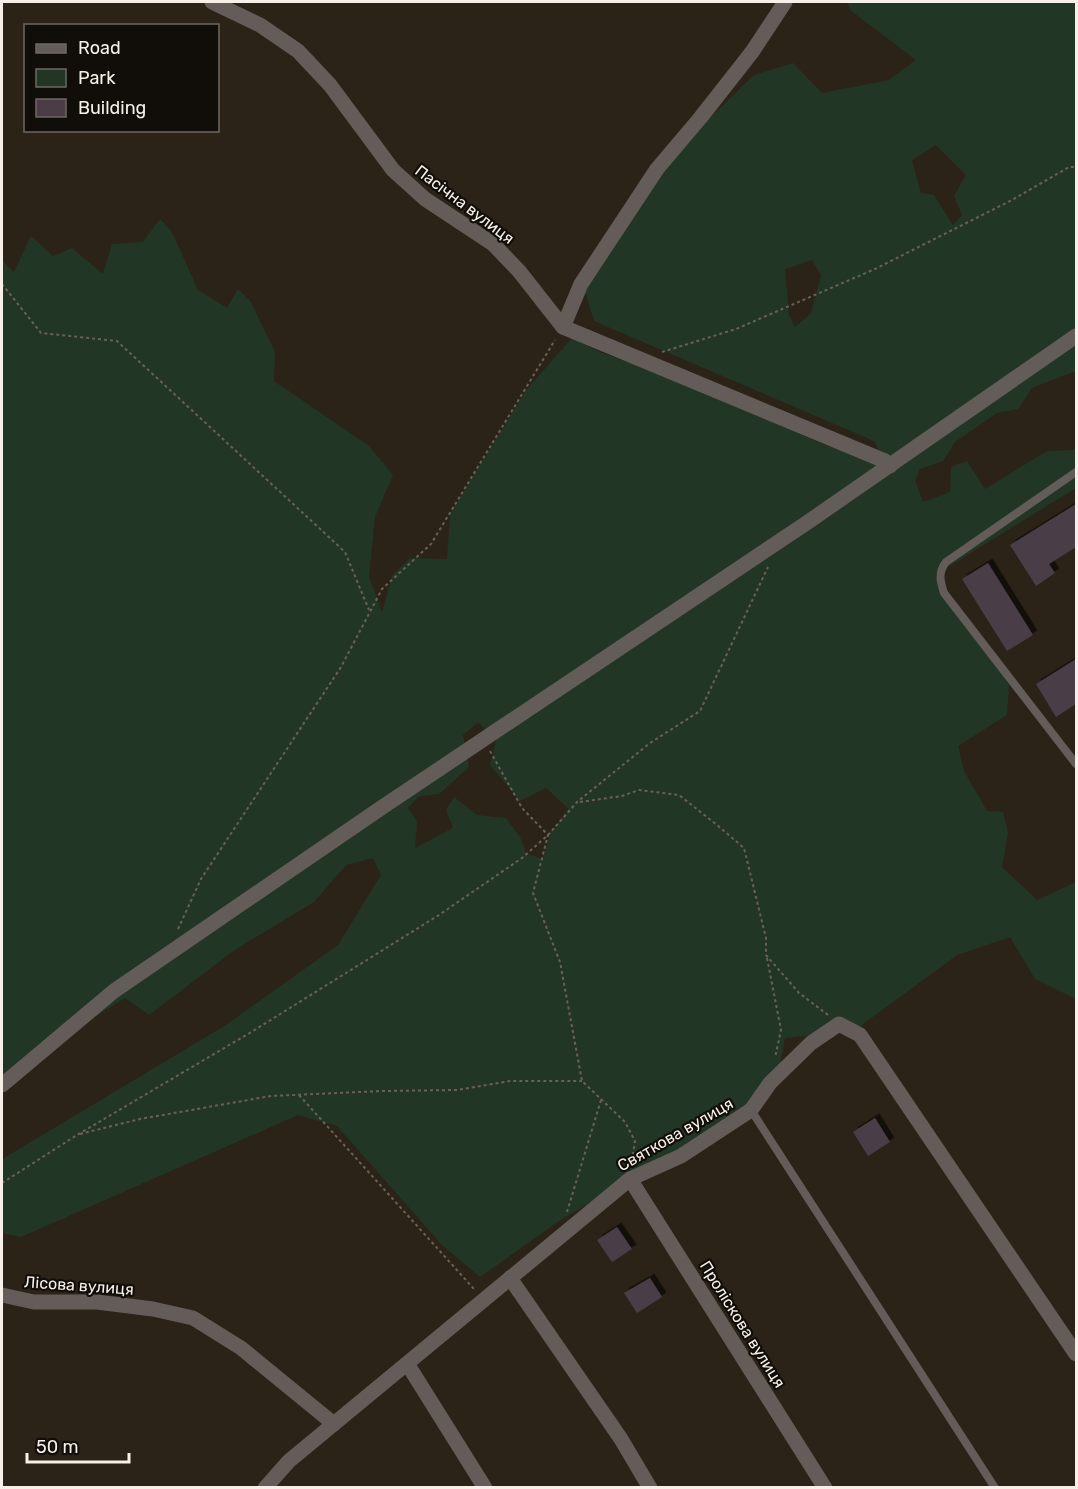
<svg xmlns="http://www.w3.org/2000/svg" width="1078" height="1489" font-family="Rubik,sans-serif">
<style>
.green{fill:#223626;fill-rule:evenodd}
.building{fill:#4a3d46;filter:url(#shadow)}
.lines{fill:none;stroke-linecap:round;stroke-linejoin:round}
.path{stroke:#696157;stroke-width:2;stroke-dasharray:3 3;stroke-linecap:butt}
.lane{stroke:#635c58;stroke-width:8}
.street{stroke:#635c58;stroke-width:15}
.labels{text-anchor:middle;stroke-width:4.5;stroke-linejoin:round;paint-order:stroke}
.street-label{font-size:16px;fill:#f6f0e8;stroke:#110d08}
</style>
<defs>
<filter id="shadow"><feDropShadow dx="4.5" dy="-4.5" stdDeviation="0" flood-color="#0009"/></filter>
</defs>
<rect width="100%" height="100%" fill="#2c2318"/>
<!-- green -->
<path class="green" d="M847,2H1076V371L1032,388L1018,409L997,413L955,442L943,461L920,469L915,480L923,502L950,492L951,467L967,461L985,489L1047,451L1073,450L1076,447V488L935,575L1009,685L1007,715L958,746L964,771L987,811L1003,812L1008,833L1002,867L1037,900L1076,882V962L1075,963L1076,966V999L1035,979L1010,937L957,955L859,1027L831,1033L785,1038L776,1087L655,1167L630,1179L559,1221L480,1277L442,1245L337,1126L298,1115L21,1237L2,1233V1161L4,1158L226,1025L338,945L381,875L373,858L346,865L314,902L236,949L149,1015L125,998L2,1076V260L14,272L31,236L53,256L72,248L103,274L112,244L143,242L160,219L172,232L198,290L227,308L238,289L251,302L275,352L274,381L369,446L393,475L375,517L369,577L382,612L392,576L410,558L447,559L450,514L527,389L572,338L602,353L682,381L825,445L892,466L885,461L874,441L594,321L585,291L681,146L754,75L793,63L822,93L889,80L916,60L850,10ZM936,145L966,175L954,196L962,215L953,225L934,195L921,193L912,160ZM812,260L821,275L811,313L795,327L789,315L785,269ZM478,722L496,741L490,765L520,801L546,788L569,809L551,831L542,859L526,853L520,837L506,818L477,815L454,797L446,810L453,828L415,848L417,821L408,808L419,796L439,794L469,767L463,735Z"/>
<!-- building -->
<g class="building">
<path d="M1076,504V547L1049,564L1055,573L1036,586L1010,545Z"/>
<path d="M988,563L1033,635L1007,651L962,579Z"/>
<path d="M1076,659V704L1056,717L1036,684Z"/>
<path d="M875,1118L890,1142L868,1156L853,1132Z"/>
<path d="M617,1227L632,1249L612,1262L597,1240Z"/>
<path d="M650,1278L662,1297L637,1313L624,1293Z"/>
</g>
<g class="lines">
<!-- path -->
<g class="path">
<path d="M2,284L41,333L117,341L345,552L369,610"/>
<path d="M662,352L736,329L875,269L1010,201L1069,167H1076"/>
<path d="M490,751L522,808L548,835L533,893L560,962L582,1081L625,1122L635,1141L632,1161"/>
<path d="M580,802L622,796L639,790L679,795L717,825L744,848L766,938V955L799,993L828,1015"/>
<path d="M178,929L201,879L341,667L382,589L431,544L555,340"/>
<path d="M767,958L781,1030L775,1058"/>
<path d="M299,1095L474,1289"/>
<path d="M80,1134L140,1119L271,1096L382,1091L457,1090L510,1081H582"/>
<path d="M2,1183L77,1135L253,1031L439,915L522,858L548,835L577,802L650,743L700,711L768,567"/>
<path d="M567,1212L601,1100"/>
</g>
<!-- lane -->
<g class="lane">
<path d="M1076,472L946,562C938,572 940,581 944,593L1076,764"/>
<path d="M751,1110L995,1488"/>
</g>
<!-- street -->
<g class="street">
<path d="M212,2L260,25L298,51L330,85L393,170L425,199L493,244L519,271L563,327L885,461L890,466"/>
<path d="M563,327L581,284L657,169L701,117L752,52L785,2"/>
<path d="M2,1085L114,991L381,808L808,522L1076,336"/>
<path d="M630,1179L825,1488"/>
<path d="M510,1278L621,1439L650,1488"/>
<path d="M2,1295L34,1302H97L153,1309L193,1318L241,1348L334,1424"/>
<path d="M408,1365L485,1488"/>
<path d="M265,1488L289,1461L630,1179L681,1156L751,1110L770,1083L811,1043L839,1024L860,1035L1076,1354"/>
</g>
</g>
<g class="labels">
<!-- street labels -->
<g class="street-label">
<text transform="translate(465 204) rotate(37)" y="6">Пасічна вулиця</text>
<text transform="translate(675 1134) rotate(-30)" y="6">Святкова вулиця</text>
<text transform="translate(79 1285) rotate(4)" y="6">Лісова вулиця</text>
<text transform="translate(743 1324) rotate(58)" y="6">Проліскова вулиця</text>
</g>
</g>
<!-- border -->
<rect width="1078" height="1489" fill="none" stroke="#f6f0e8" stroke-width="6"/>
<!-- legend -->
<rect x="24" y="24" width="195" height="108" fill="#110d08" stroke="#6d6862" stroke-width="1.5"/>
<rect x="36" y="44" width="30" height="9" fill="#635c58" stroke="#6d6862" stroke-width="1.5"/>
<text x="78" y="54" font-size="18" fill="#f6f0e8">Road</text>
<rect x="36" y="69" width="30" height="18" fill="#223626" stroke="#6d6862" stroke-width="1.5"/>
<text x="78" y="84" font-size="18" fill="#f6f0e8">Park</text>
<rect x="36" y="99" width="30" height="18" fill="#4a3d46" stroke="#6d6862" stroke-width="1.5"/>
<text x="78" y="114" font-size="18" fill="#f6f0e8">Building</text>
<!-- scale -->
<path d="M27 1453v9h102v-9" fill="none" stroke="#f6f0e8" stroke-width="3"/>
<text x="36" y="1453" font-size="18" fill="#f6f0e8" stroke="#110d08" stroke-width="4.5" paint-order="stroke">50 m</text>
</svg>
